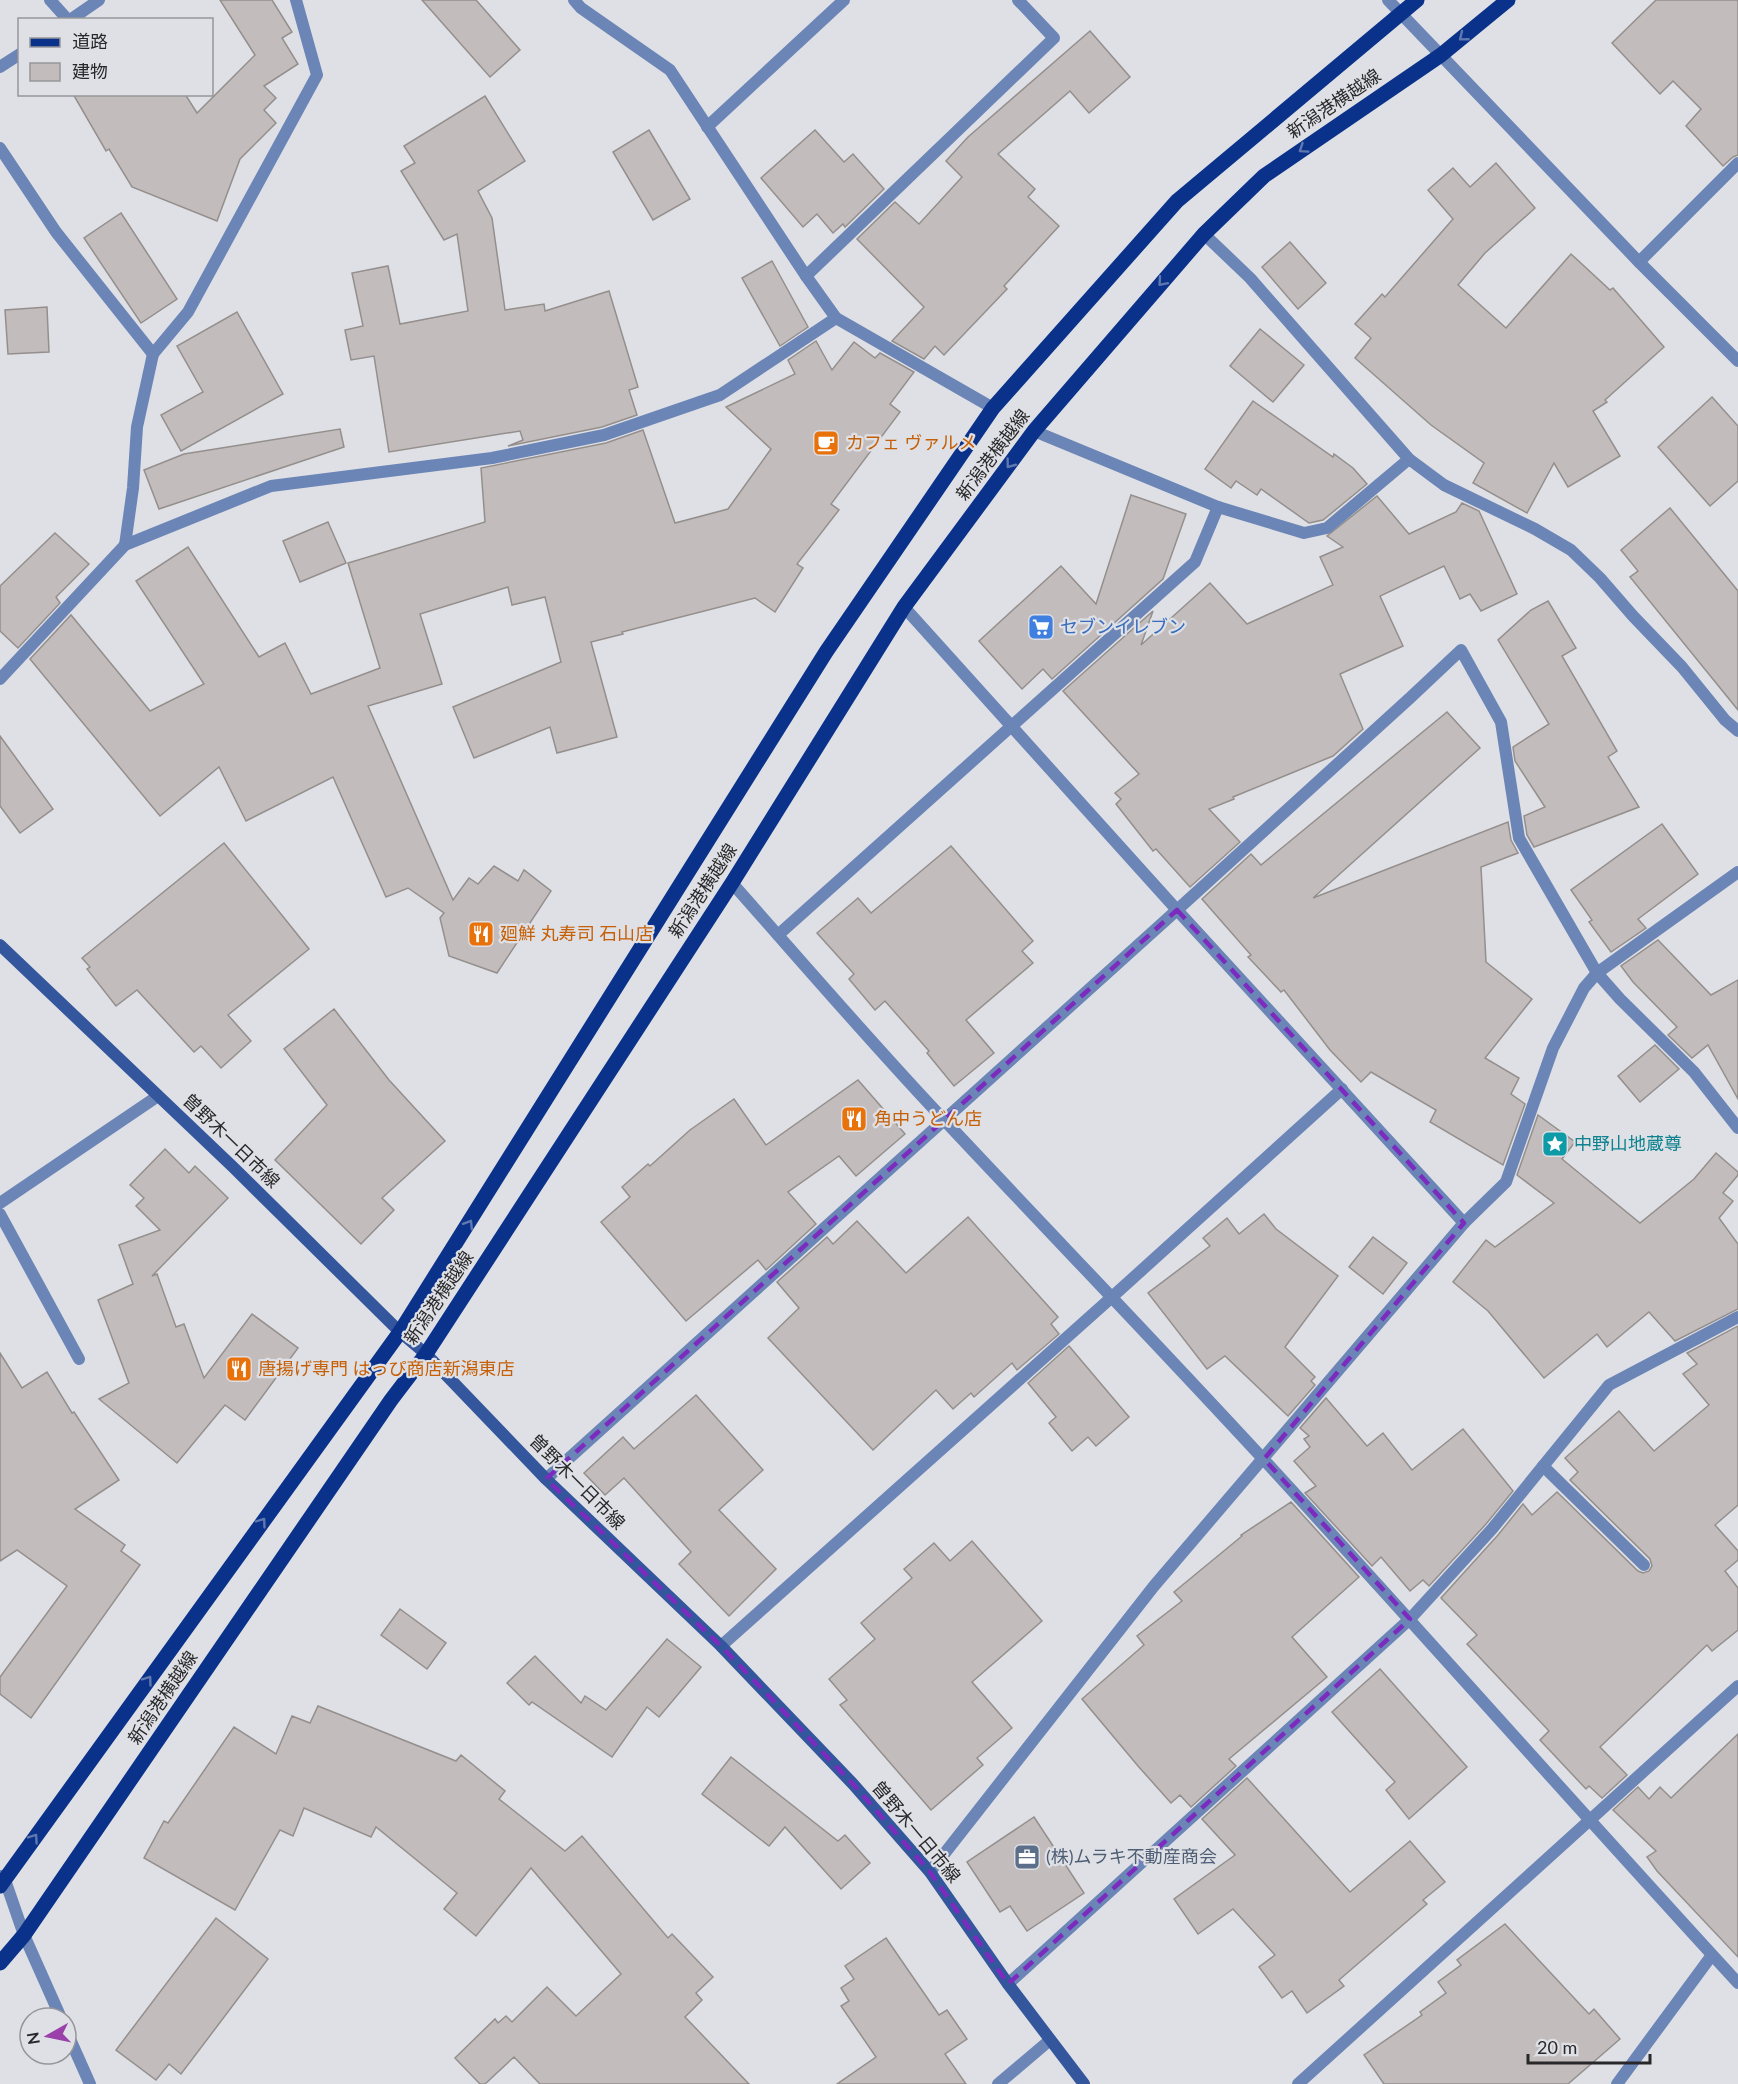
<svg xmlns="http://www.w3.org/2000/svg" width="1738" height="2084" font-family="Lato,'Noto Sans JP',sans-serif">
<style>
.building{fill:#c2bdbc;stroke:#948f8d;stroke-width:1.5}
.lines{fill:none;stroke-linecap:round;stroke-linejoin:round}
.minor{stroke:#6b85b6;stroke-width:12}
.tertiary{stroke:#6b85b6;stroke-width:12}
.secondary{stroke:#33569d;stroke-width:12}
.primary{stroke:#0a328a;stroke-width:15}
.oneway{stroke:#5f78ae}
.marked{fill:none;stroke:#7b2cbf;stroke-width:4.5;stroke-dasharray:12 8;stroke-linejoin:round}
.labels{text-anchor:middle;stroke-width:4.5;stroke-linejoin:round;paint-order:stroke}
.street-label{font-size:18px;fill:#28282a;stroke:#dfe0e5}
.food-label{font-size:18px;fill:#c56008;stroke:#dfe0e5;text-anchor:start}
.shop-label{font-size:18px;fill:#366cbe;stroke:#dfe0e5;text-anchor:start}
.culture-label{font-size:18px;fill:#0d838f;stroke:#dfe0e5;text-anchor:start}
.service-label{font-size:18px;fill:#4e5e75;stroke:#dfe0e5;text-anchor:start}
</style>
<rect width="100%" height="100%" fill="#dfe0e5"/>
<!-- building -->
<g class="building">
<path d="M220,0H272L292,32L282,38L298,64L264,86L276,98L264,110L276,123L240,159L217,221L132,187L109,149L106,151L73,94H185L197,113L255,55Z"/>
<path d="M422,0H476L520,50L490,77Z"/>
<path d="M1656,0H1738V155L1733,157L1723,166L1686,126L1701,109L1673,81L1660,94L1612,43Z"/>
<path d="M1090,31L1130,77L1089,113L1070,91L998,154L1035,189L1028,197L1059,226L1004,286L1007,289L944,355L935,346L924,359L892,341L924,307L857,239L895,202L919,224L962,177L946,161L968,137Z"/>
<path d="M485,96L525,161L478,191L492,218L505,310L544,304L545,311L609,291L638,387L629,390L637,415L602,427L508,446L523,440L520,431L389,452L374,356L351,360L345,330L363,326L352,273L388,266L400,324L468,311L457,234L444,240L401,171L415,163L404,146Z"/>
<path d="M649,130L690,199L653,220L613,152Z"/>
<path d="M815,130L844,162L853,154L884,189L845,227L843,224L833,233L817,214L803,227L761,178Z"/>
<path d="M1496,163L1535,208L1485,253L1458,285L1506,328L1571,254L1610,290L1613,288L1664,347L1605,400L1607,402L1593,411L1620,456L1568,487L1554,463L1527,513L1473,483L1484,463L1431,425L1355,358L1371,338L1355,324L1382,294L1385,297L1453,219L1428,190L1453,168L1470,187Z"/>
<path d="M121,213L177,299L141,323L84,238Z"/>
<path d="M1290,242L1326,283L1298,309L1262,267Z"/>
<path d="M772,261L808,327L780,346L742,278Z"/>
<path d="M47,307L49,352L8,354L5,310Z"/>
<path d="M237,312L283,394L181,451L161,415L203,392L177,346Z"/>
<path d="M1260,329L1304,365L1273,402L1230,366Z"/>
<path d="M816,341L832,370L854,342L875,358L880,353L914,372L890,404L900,412L831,504L839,510L797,564L803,568L775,612L755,598L622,632L623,634L591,642L617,737L557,753L550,727L474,758L453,707L561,662L545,597L512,605L508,587L420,614L442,684L368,706L453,900L469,878L478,884L494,866L518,881L524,870L551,891L497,973L449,956L440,918L444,913L408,888L386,897L333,777L246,821L219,767L160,816L30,659L71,615L150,711L204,684L136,581L188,547L259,657L285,643L311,694L380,668L348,563L485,522L481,468L606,443L643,430L675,523L728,509L771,449L726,407L795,374L788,360Z"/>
<path d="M1712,397L1738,426V481L1710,506L1658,447Z"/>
<path d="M1253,401L1333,457L1334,454L1353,468L1367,484L1323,520L1309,523L1261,489L1257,495L1236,481L1231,488L1205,469Z"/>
<path d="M340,429L344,447L159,509L144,470L184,454Z"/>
<path d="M1131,495L1186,514L1163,579L1052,679L1043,669L1022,689L979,641L1061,566L1096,604Z"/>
<path d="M1377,496L1409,534L1456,512L1462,503L1479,511L1517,594L1481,611L1470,594L1460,599L1444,566L1380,596L1403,646L1340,674L1363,729L1333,756L1233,797L1234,799L1209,809L1240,842L1190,887L1156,849L1153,851L1116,804L1121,799L1115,793L1139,774L1063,691L1153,611L1141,645L1210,583L1247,624L1333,585L1320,557L1343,547L1327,536Z"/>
<path d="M1670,508L1738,591V710L1630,577L1638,571L1621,550Z"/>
<path d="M328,522L346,563L300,582L283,541Z"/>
<path d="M55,533L89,564L56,597L60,603L18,648L0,631V586Z"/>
<path d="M1548,601L1576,648L1562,656L1617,751L1608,757L1639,807L1534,847L1527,835L1524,816L1545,807L1515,761L1513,747L1549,724L1498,640L1531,610Z"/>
<path d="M1447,712L1480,748L1313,898L1508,822L1511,840L1518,853L1481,867L1486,962L1532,999L1485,1058L1519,1078L1511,1094L1525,1104L1503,1165L1430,1122L1436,1110L1371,1072L1361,1082L1330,1050L1284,990L1281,992L1248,957L1251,955L1202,899L1251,854L1261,865Z"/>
<path d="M0,736L53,809L20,833L0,806Z"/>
<path d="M1662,824L1698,874L1638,919L1646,928L1611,952L1589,922L1592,920L1571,890Z"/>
<path d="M224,843L309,949L228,1015L251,1041L221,1068L201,1046L194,1052L137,990L116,1006L87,969L90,967L82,958Z"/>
<path d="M951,846L1033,941L1022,951L1033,963L966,1020L994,1053L954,1086L927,1053L929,1051L885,1001L875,1010L849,979L854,974L817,933L858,898L871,913Z"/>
<path d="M1658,940L1711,995L1738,980V1099L1708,1045L1692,1058L1668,1035L1677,1027L1633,982L1621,966Z"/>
<path d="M334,1009L389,1080L445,1141L382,1198L394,1210L361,1244L275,1160L327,1105L284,1049Z"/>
<path d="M1655,1045L1679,1069L1640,1102L1618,1076Z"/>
<path d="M858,1080L905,1134L856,1176L839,1156L788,1192L816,1224L766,1270L758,1260L686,1321L601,1222L630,1197L622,1187L648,1164L650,1166L690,1130L734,1099L766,1145Z"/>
<path d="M1538,1115L1575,1142L1562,1159L1640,1223L1694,1179L1716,1153L1738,1172V1175L1723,1193L1733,1201L1719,1218L1738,1244V1309L1675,1341L1649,1312L1607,1347L1597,1334L1544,1378L1488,1311L1453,1282L1486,1240L1495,1247L1554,1203L1517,1175Z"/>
<path d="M165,1149L189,1173L195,1166L228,1198L152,1276L157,1274L176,1327L184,1324L204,1378L252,1314L298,1348L245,1420L225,1405L177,1463L99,1399L129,1383L98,1300L133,1284L119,1245L160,1230L136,1206L144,1198L130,1185Z"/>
<path d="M1264,1214L1276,1229L1338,1276L1285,1347L1315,1377L1311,1381L1315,1385L1288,1416L1225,1356L1207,1369L1148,1293L1210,1246L1203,1238L1227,1218L1239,1234Z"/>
<path d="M968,1217L1058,1317L1051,1324L1059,1334L1017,1370L1012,1363L974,1397L971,1393L953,1409L936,1390L873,1450L768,1338L799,1308L777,1282L827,1237L833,1244L857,1221L906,1273Z"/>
<path d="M1373,1237L1407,1263L1383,1294L1349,1267Z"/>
<path d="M1738,1326V1505L1715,1525L1738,1551V1560L1725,1571L1738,1588V1630L1712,1651L1707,1645L1600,1747L1627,1775L1602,1798L1589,1786L1586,1789L1540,1740L1549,1731L1467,1644L1477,1635L1441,1598L1498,1535L1523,1504L1532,1515L1557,1492L1638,1571L1643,1573L1649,1571L1652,1566L1650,1559L1570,1480L1578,1472L1565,1458L1619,1411L1654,1451L1709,1405L1683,1374L1697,1364L1687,1353Z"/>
<path d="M1069,1346L1129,1417L1096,1446L1088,1437L1072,1451L1049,1423L1056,1417L1028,1383Z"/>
<path d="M0,1353L22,1388L47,1372L72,1413L74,1412L119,1480L75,1509L125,1545L121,1551L140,1565L31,1718L0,1694V1677L67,1586L17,1550L0,1561Z"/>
<path d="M696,1395L763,1470L719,1510L776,1569L729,1616L679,1564L691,1552L624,1478L605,1495L584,1473L623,1437L634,1449Z"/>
<path d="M1326,1398L1367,1446L1383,1433L1412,1470L1463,1429L1513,1491L1486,1524L1429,1586L1423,1580L1410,1591L1381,1557L1372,1566L1305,1493L1316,1486L1294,1461L1310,1447L1304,1439L1309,1436L1300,1428Z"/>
<path d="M1291,1502L1359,1577L1292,1637L1327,1677L1229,1759L1236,1766L1191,1807L1180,1795L1171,1803L1138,1766L1082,1699L1144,1645L1137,1636L1182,1601L1174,1592L1242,1536L1241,1535Z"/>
<path d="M972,1541L1042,1621L972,1682L1012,1728L977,1758L983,1765L931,1810L840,1705L847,1700L829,1679L875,1639L861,1623L912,1578L904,1569L934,1543L950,1561Z"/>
<path d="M400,1609L446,1643L427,1669L381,1635Z"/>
<path d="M667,1639L701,1667L659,1717L647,1707L612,1757L532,1702L529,1705L507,1683L535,1656L581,1703L585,1696L606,1710Z"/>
<path d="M1380,1669L1467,1767L1409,1819L1386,1790L1395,1782L1332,1712Z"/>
<path d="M318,1706L456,1761L461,1755L505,1791L499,1799L565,1851L582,1836L668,1938L672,1934L713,1977L696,1993L702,2000L685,2017L749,2084H540L514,2057L485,2084H480L455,2058L495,2019L498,2023L506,2016L512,2022L547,1987L576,2016L621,1974L531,1868L476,1936L444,1909L457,1893L376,1827L371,1837L304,1808L293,1836L280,1830L235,1910L144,1858L164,1821L168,1823L234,1727L276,1754L292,1716L310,1723Z"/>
<path d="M1738,1734V1957L1657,1871L1647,1857L1656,1851L1613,1810L1638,1787L1649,1799L1660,1787L1671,1798Z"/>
<path d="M731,1757L838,1841L845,1835L870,1863L841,1889L785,1827L769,1846L702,1794Z"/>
<path d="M1247,1778L1350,1892L1410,1841L1445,1882L1423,1900L1427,1904L1339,1980L1344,1986L1307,2013L1292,1991L1282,1998L1259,1967L1275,1955L1233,1909L1198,1934L1174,1899L1235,1855L1202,1819Z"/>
<path d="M1034,1817L1084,1893L1027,1931L1010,1906L1000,1912L967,1862Z"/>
<path d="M216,1918L268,1959L181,2074L169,2064L156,2080L116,2050Z"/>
<path d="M1505,1924L1589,2014L1594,2009L1620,2039L1568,2084H1384L1364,2055L1422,2015L1420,2012L1446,1993L1438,1982L1461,1965L1457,1960Z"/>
<path d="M886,1938L939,2015L947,2010L967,2039L945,2054L966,2084H837L876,2057L841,2006L849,2001L841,1988L854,1979L845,1966Z"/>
</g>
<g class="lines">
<!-- minor -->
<g class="minor">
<path d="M50,0L68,20"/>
<path d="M574,0L581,8L670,70L806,276L836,318L993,408"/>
<path d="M70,20L99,0"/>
<path d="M0,67L20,54"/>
<path d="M707,127L844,0"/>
<path d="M0,148L56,232L153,354"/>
<path d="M1204,234L1250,278L1409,459L1444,485L1535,529L1571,550L1600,578L1633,616L1682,667L1725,720L1738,731"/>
<path d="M1639,262L1738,163"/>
<path d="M806,276L1054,38L1018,0"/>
<path d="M1034,431L1218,507L1304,533L1327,528L1409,459"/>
<path d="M125,545L133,488L137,427L153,354L188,312L317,75L296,0"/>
<path d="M904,607L1177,910L1464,1223"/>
<path d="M0,679L125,545L271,486L492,458L604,435L720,395L836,318"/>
<path d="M732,883C803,963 873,1045 947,1123C1053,1236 1160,1347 1265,1461C1424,1634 1579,1810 1738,1983"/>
<path d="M778,935L1195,562L1218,507"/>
<path d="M0,1203L158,1096"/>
<path d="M0,1214L79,1359"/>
<path d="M1543,1466L1644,1565"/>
<path d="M546,1479L1177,910L1411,697L1461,650L1501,722L1519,838L1597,973L1620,999L1694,1072L1738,1128"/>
<path d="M721,1646L1112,1297L1342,1089"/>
<path d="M930,1872L1154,1586L1464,1223L1506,1182L1553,1048L1584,988L1597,973L1738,872"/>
<path d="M1,1876L5,1880L24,1935L61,2018"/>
<path d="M1008,1984L1410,1619L1492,1529L1609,1385L1738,1317"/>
<path d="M66,2030L90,2084"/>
<path d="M998,2084L1050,2040"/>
<path d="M1298,2084L1738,1686"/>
<path d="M1617,2084L1712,1955"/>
</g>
<!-- tertiary -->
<path class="tertiary" d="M1388,0L1639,262L1738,361"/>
<!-- secondary -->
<path class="secondary" d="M0,945L233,1167L400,1332L426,1354L546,1479L721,1646L853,1784L930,1872L1008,1984L1084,2084"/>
<!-- primary -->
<g class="primary">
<path d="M0,1886L400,1332L826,652L993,408L1177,201L1417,0"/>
<path d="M0,1963L24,1935L391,1400L426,1354L732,883L904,607L1034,431L1204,234L1264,176L1441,55L1508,0"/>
</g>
</g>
<!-- one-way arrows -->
<defs><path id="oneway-chevron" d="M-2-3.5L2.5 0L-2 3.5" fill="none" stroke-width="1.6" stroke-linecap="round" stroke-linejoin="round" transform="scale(1.5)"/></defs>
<g class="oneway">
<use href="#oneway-chevron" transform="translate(1463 37) rotate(141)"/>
<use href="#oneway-chevron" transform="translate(1303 149) rotate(146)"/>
<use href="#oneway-chevron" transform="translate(1162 282) rotate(131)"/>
<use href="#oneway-chevron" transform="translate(1010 464) rotate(127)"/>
<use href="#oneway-chevron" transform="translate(469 1224) rotate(-58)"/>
<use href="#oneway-chevron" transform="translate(262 1522) rotate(-54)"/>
<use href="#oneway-chevron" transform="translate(148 1680) rotate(-54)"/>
<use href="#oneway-chevron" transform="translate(34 1838) rotate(-55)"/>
</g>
<!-- marked area -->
<path class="marked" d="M1177,910L1464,1223L1264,1459L1410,1619L1008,1984L930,1872L853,1784L721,1646L546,1479Z"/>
<!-- icons -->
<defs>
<symbol id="cafe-square" viewBox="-11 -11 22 22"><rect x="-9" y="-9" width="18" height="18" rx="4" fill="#e8710a" stroke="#dfe0e5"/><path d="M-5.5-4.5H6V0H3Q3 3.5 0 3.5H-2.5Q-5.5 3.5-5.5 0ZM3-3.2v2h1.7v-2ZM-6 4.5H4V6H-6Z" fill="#fff"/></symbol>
<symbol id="supermarket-square" viewBox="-11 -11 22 22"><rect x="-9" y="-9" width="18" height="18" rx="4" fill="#3f7fe0" stroke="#dfe0e5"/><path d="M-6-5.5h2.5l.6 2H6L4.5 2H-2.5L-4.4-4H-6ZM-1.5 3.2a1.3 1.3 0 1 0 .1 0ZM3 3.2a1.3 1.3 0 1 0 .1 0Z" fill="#fff"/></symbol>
<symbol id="restaurant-square" viewBox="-11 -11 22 22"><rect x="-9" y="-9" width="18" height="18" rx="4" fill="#e8710a" stroke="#dfe0e5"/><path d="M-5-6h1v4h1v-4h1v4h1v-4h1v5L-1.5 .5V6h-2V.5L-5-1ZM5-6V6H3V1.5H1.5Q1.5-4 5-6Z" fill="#fff"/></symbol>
<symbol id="sight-square" viewBox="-11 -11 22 22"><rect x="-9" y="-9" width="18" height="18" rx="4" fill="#0f9aa8" stroke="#dfe0e5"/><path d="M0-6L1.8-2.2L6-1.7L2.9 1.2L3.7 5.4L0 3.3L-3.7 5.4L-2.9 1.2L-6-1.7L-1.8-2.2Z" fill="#fff"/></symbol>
<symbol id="office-square" viewBox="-11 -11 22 22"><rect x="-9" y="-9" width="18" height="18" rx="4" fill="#5c6f8a" stroke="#dfe0e5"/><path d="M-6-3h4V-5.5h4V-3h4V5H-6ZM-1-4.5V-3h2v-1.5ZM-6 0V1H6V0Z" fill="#fff"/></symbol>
</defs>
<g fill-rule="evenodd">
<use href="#cafe-square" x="811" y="428" width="30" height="30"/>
<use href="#supermarket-square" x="1026" y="612" width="30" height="30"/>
<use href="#restaurant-square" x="466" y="919" width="30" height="30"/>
<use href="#restaurant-square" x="839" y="1104" width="30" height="30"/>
<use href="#sight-square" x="1540" y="1129" width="30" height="30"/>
<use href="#restaurant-square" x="224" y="1354" width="30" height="30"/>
<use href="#office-square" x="1012" y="1842" width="30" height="30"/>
</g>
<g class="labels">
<!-- street labels -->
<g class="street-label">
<text transform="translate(1334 104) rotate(-34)" y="6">新潟港横越線</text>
<text transform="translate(993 455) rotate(-53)" y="6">新潟港横越線</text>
<text transform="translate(703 891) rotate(-57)" y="6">新潟港横越線</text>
<text transform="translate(231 1141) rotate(44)" y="6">曽野木一日市線</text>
<text transform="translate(439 1298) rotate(-56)" y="6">新潟港横越線</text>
<text transform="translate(577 1482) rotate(45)" y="6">曽野木一日市線</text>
<text transform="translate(163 1698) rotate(-56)" y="6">新潟港横越線</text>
<text transform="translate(916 1832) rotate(50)" y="6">曽野木一日市線</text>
</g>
<!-- food labels -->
<g class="food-label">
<text x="846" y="449">カフェ ヴァルメ</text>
<text x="500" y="940">廻鮮 丸寿司 石山店</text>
<text x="874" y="1125">角中うどん店</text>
<text x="258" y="1375">唐揚げ専門 はっぴ商店新潟東店</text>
</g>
<!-- shop labels -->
<g class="shop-label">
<text x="1060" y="633">セブンイレブン</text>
</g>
<!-- culture labels -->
<g class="culture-label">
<text x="1574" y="1150">中野山地蔵尊</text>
</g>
<!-- service labels -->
<g class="service-label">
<text x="1046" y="1863">(株)ムラキ不動産商会</text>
</g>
</g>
<!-- legend -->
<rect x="18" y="18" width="195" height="78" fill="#dfe0e5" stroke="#96969a" stroke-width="1.5"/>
<rect x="30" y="38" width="30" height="9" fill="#0a328a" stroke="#96969a" stroke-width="1.5"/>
<text x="72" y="48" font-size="18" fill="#28282a">道路</text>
<rect x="30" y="63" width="30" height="18" fill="#c2bdbc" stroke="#96969a" stroke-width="1.5"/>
<text x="72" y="78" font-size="18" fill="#28282a">建物</text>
<!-- north arrow -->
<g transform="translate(48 2036) rotate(261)"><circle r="28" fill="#dfe0e5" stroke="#96969a" stroke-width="1.5"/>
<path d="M0-4.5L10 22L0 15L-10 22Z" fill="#9940ab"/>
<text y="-9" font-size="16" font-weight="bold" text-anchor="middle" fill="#28282a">N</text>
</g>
<!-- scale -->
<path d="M1528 2054v9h122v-9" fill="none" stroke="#28282a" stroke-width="3"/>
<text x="1537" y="2054" font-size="18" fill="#28282a" stroke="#dfe0e5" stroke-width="4.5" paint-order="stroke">20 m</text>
</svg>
